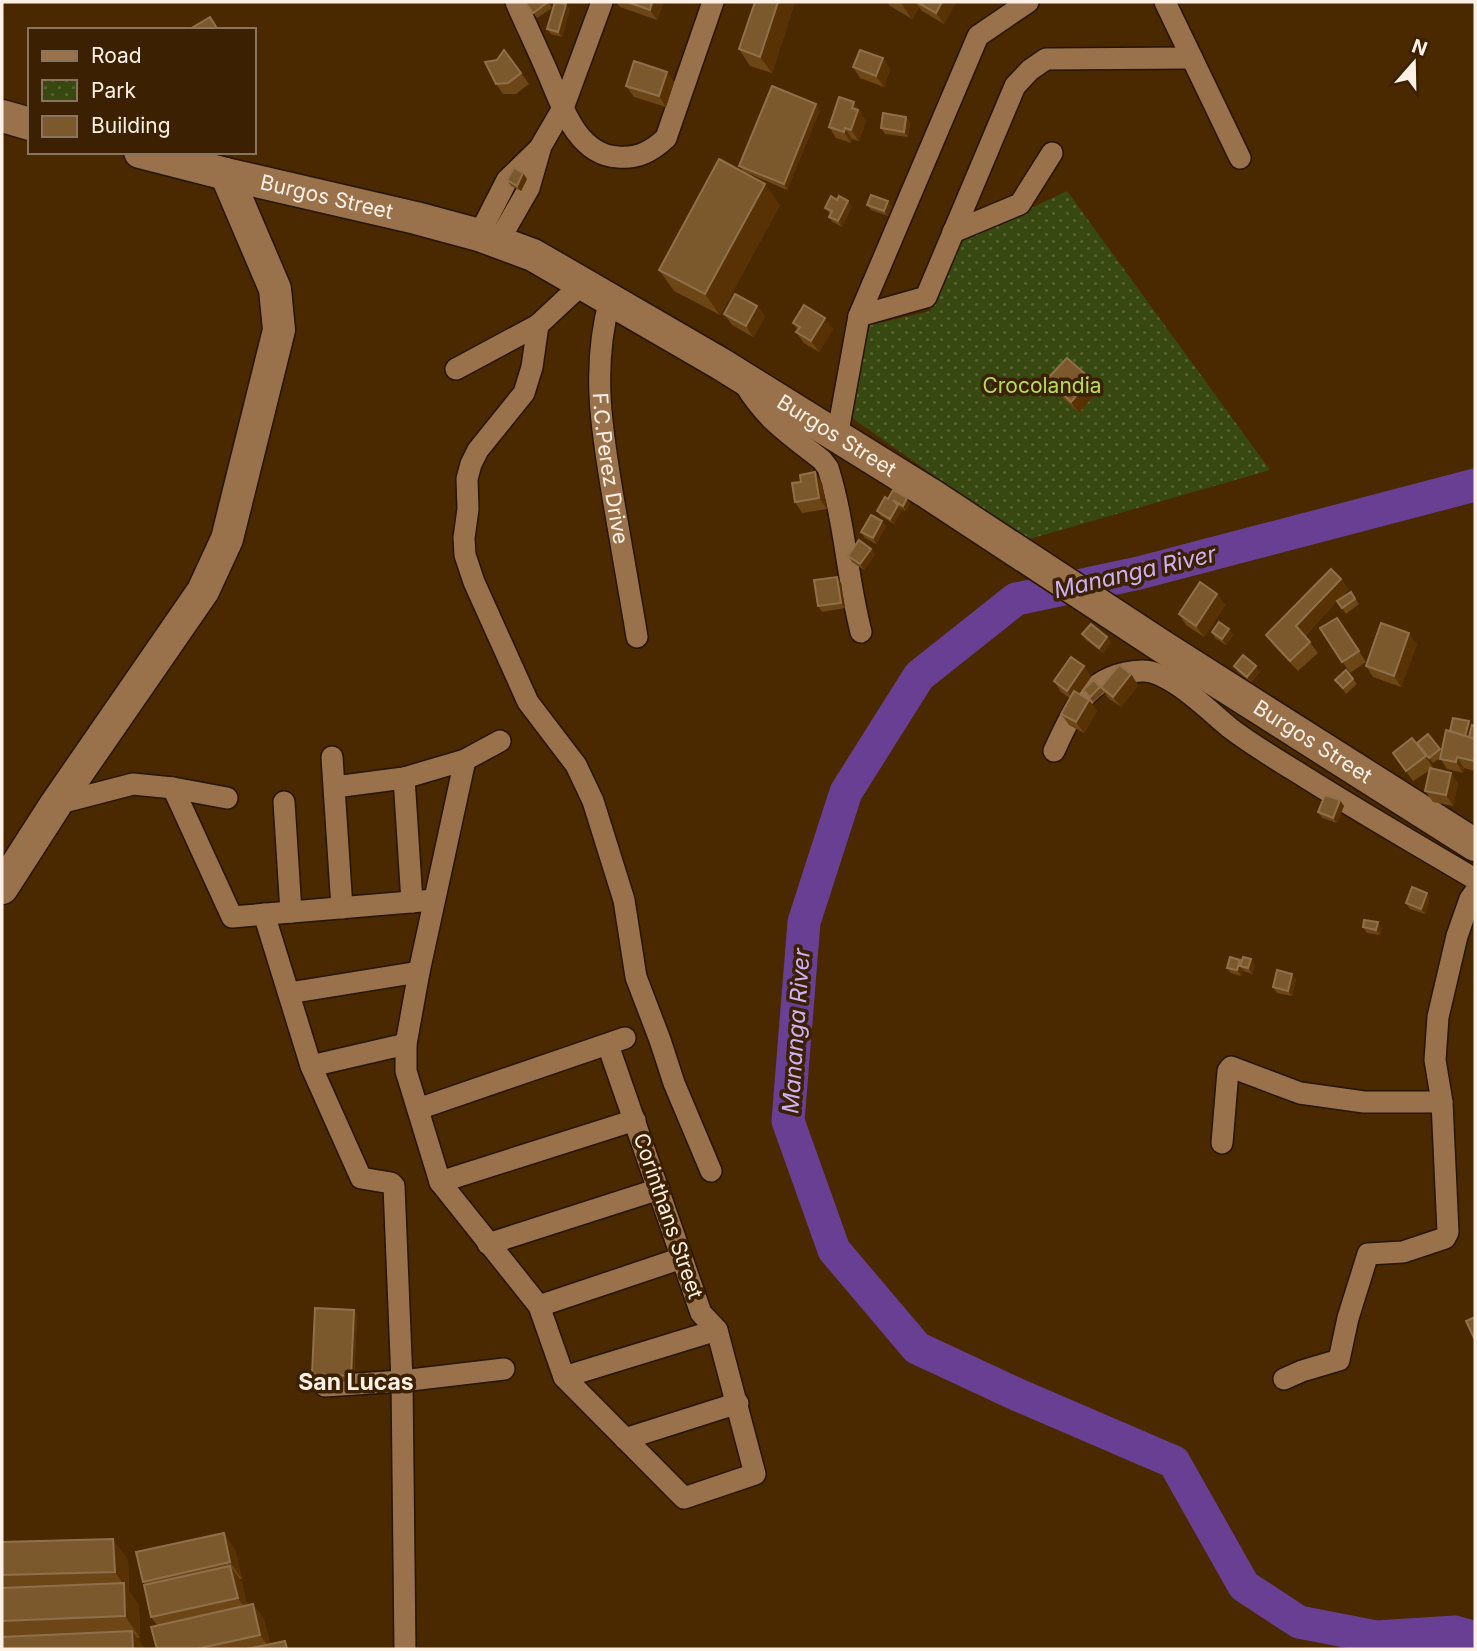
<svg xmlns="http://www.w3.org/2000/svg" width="1477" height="1651" font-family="Inter,sans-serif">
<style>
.park{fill:url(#park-dots)}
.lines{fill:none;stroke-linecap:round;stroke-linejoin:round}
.river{stroke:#693f94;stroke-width:33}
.street-casing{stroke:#271402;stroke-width:24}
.secondary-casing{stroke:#271402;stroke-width:35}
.street{stroke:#99714b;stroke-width:21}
.secondary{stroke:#99714b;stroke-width:32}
.wall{fill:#6c4617}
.shaded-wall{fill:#583204}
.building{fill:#7c582d;stroke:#90704a;stroke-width:2}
.labels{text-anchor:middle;stroke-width:7;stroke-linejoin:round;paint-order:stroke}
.street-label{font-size:21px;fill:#fff1e5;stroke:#3b2002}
.park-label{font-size:21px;fill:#b6df59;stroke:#3b2002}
.water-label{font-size:23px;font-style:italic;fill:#ceb0f4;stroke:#3b2002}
.neighbourhood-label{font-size:23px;font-weight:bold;fill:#fff1e5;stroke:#3b2002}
</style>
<defs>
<pattern id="park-dots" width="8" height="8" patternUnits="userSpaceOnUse" patternTransform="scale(1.75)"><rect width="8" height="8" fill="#384811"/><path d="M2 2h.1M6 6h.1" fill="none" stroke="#566334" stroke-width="1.8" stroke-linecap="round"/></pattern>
</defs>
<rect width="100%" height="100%" fill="#4a2800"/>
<!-- park -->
<path class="park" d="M1067,191L1270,470L1026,540L849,416L866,326L930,311L954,245Z"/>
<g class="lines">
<!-- river -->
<path class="river" d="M1475,485L1139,573L1016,599L919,676L846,792L804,922L788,1121L834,1250L917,1348L1018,1395L1174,1462L1244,1586L1299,1622L1376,1637L1455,1632L1475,1638"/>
<defs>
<g id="street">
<path d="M516,2C526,25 537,48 547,71C561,103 576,155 618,157C638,159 652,151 666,138L713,2"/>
<path d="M1165,2L1240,158"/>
<path d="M953,232L1020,204L1052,153"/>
<path d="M479,235L507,180L540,148"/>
<path d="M498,242L529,188L541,146L563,108L602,2"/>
<path id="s1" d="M610,300C590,370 603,438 615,509C622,551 630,594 637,637"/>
<path d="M859,316L926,297L1015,86L1030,70L1046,59L1192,58"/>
<path d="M538,325L532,367L524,393L478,450L471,464L467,479L468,509L464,538L465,555L474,582L528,702L576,765L593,801L624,900L636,977L660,1040L674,1083L711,1171"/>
<path d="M456,369L538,325L583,283"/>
<path d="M744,383C766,420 789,434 822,460L828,468C845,522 847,578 861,632"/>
<path d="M837,437L859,316L978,36L1028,2"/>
<path d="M1054,751C1074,708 1089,673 1142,671C1169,670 1209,711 1230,728C1251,744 1274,758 1297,772C1355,809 1416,844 1475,879"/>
<path d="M332,757L342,908"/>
<path d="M465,760L419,972L406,1044V1071L440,1182L539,1306L564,1377L684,1498L755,1474L717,1330L701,1313L608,1045"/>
<path d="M404,778L412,902"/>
<path d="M335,787L404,778L465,760L500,741"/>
<path d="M173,788L232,917L434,900"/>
<path d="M284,802L291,912"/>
<path d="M56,804L133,784L173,788L227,798"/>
<path d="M264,914L311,1066L361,1178L391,1183L394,1186L402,1381L405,1649"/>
<path d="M289,993L419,972"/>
<path d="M311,1066L406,1044"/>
<path d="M418,1109L625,1038"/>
<path d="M1222,1143L1228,1071L1231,1067L1300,1093L1364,1102H1442"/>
<path d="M440,1182L635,1120"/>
<path d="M488,1244L659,1189"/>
<path d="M539,1306L682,1258"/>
<path d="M564,1377L717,1330"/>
<path d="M1284,1379L1302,1371L1339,1360L1348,1318L1368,1254L1403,1252L1445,1238L1448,1232L1442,1102L1435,1060L1438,1017L1457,936L1470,899L1475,892"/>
<path d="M325,1386L402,1381L504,1369"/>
<path d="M625,1439L738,1403"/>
</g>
<g id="secondary">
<path d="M2,116L30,124"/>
<path id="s2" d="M140,152L226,174L416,218L479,235L533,255L721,364L930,494L1160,645L1475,845"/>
<path d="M2,888L56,804L203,591L227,539L279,330L275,289L226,174"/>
</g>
</defs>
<!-- street casing -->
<use href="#street" class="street-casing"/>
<!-- secondary casing -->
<use href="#secondary" class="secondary-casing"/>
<!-- street -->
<use href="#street" class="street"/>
<!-- secondary -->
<use href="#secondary" class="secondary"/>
</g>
<!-- wall -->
<g class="wall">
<path d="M525,2H548L552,8L537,18Z"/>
<path d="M616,2H664L657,20L620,7Z"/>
<path d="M755,2H795L772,73L750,66L739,49Z"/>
<path d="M887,2H956L944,24L922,11L919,7L912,19L890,6Z"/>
<path d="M570,9L562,37L551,34L547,29Z"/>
<path d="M883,58L890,69L884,87L860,78L853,67Z"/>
<path d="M667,72L674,82L666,107L634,97L626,86Z"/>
<path d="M521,73L529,84L516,94H503L496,84Z"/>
<path d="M820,110L787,190L743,171L739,166Z"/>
<path d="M862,113L861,115L866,121L859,141L852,139L851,143L836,138L829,127Z"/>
<path d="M906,117L910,123L908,137L885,134L881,128Z"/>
<path d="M527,179L521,191L511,186L507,180Z"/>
<path d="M780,205L720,315L674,291L659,270Z"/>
<path d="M867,205L892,206L888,216L871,210Z"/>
<path d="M852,206L842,227L833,222L829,217L830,214L825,208Z"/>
<path d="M757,306L765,317L753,337L732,325L724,314Z"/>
<path d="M793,323L833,329L819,352L804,343L796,332L798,330Z"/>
<path d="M1047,379H1091L1099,389L1079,413L1054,390Z"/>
<path d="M801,482L822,483L827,509L802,513L795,502Z"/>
<path d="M888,499L910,503L906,511L900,508L902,510L894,524L881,516L877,511Z"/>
<path d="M886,526L876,544L865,538L861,532Z"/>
<path d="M875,554L864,570L852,562L848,556Z"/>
<path d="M1341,579L1348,590L1338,601L1351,592L1359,604L1346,614L1337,601L1305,636L1318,653L1298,671L1274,646L1266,635Z"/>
<path d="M841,583L845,608L822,612L818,606Z"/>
<path d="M1217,594L1225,605L1204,637L1186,625L1179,614Z"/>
<path d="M1337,618L1366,662L1350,673L1320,628Z"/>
<path d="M1229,629L1233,635L1226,645L1215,638L1212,632Z"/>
<path d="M1082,634L1107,637L1111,643L1103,653L1086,640Z"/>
<path d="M1417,644L1401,687L1373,677L1366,666Z"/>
<path d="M1084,666L1091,677L1079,694L1089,700L1097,711L1084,733L1069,725L1061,714L1070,698L1061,692L1054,681Z"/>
<path d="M1234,666L1260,672L1251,682L1238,672Z"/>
<path d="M1346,670L1357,684L1346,694L1335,680Z"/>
<path d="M1131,674L1138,685L1121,707L1108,698L1101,687Z"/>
<path d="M1100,687L1104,692L1093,702L1083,690Z"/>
<path d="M1475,726V771L1464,768L1463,773L1447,769L1440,758L1433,763L1417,743L1428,734L1441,752L1450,731Z"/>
<path d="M1412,738L1433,767L1431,768L1451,773L1458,784L1453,806L1433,802L1425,791L1430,770L1413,781L1393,753Z"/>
<path d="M1344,806L1337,823L1322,818L1318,812Z"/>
<path d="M1430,898L1425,914L1410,909L1406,903Z"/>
<path d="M1363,927L1382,928L1380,935L1367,933Z"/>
<path d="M1241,961L1255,965L1252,974L1244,971L1243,969L1241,976L1231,973L1227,968Z"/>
<path d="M1296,979L1292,996L1277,993L1273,987Z"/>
<path d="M354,1310L357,1315L354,1382L316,1380L312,1374Z"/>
<path d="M2,1542L128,1560L129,1592L139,1605L140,1638H137L145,1649H2Z"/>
<path d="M235,1549L242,1579H239L242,1582L247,1605L253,1604L264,1620L270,1644L291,1649H157V1625L151,1617L145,1585L143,1582Z"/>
</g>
<!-- shaded-wall -->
<g class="shaded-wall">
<path d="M652,2H664L657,20L650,10Z"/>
<path d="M778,2H795L772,73L760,57Z"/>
<path d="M901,2H915L919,7L912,19L901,3Z"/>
<path d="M942,2H956L944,24L936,13Z"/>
<path d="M566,4L570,9L562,37L558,32Z"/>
<path d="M883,58L890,69L884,87L876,76Z"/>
<path d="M667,72L674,82L666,107L659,96Z"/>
<path d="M854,102L862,113L861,115L866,121L859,141L851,130L852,108Z"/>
<path d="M816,104L820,110L787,190L784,184Z"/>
<path d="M906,117L910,123L908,137L904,132Z"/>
<path d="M845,128L852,139L851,143L844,132Z"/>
<path d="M523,173L527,179L521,191L517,186Z"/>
<path d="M765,184L780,205L720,315L705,294Z"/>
<path d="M848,201L852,206L842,227L838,221Z"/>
<path d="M888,201L892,206L888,216L884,211Z"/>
<path d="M757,306L765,317L753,337L746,326Z"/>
<path d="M825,318L833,329L819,352L811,341Z"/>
<path d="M1091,379L1099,389L1079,413L1071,402Z"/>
<path d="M815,472L822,483L827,509L819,498Z"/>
<path d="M907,498L910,503L906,511L903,506Z"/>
<path d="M898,505L902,510L894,524L890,519Z"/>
<path d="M882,521L886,526L876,544L873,538Z"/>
<path d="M871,549L875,554L864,570L860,564Z"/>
<path d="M837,577L841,583L845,608L841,603Z"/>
<path d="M1341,579L1348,590L1303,637L1296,626Z"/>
<path d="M1217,594L1225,605L1204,637L1196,626Z"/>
<path d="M1229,629L1233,635L1226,645L1222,639Z"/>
<path d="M1409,633L1417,644L1401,687L1394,676Z"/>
<path d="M1107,637L1111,643L1103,653L1099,648Z"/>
<path d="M1084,666L1091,677L1074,701L1067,691Z"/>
<path d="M1256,666L1260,672L1251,682L1247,677Z"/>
<path d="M1131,674L1138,685L1121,707L1113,697Z"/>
<path d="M1089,700L1097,711L1084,733L1076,722Z"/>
<path d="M1469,721L1473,727L1469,743L1465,738Z"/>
<path d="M1457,757L1464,768L1463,773L1456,762Z"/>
<path d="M1451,773L1458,784L1453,806L1446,795Z"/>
<path d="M1340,800L1344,806L1337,823L1333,818Z"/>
<path d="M1427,893L1430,898L1425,914L1421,909Z"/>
<path d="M1378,922L1382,928L1380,935L1376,930Z"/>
<path d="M1251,959L1255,965L1252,974L1248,968Z"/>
<path d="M1240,960L1244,965L1240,966L1243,969L1241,976L1237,970Z"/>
<path d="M1292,974L1296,979L1292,996L1288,991Z"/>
<path d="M354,1310L357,1315L354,1382L351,1376Z"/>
<path d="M224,1533L235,1549L242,1579L230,1562Z"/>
<path d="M113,1539L128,1560L129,1592L139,1605L140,1638L125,1616L124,1585L115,1572Z"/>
<path d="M230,1566L242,1582L249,1614L238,1598Z"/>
<path d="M253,1604L264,1620L271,1649L260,1635Z"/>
<path d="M132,1631L145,1649H133Z"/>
</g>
<!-- building -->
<g class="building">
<path d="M525,2H548L533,13Z"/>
<path d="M555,2L566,4L558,32L547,29Z"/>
<path d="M627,2H652L650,10Z"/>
<path d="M755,2H778L760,57L739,49Z"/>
<path d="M917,2H942L936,13Z"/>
<path d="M210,17L218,30H191L190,29Z"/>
<path d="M504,50L521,73L508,83L496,84L485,62L497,60Z"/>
<path d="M860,50L883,58L876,76L853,67Z"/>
<path d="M634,61L667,72L659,96L626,86Z"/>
<path d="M772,86L816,104L784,184L739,166Z"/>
<path d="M839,97L854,102L852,108L858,110L851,130L845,128L844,132L829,127Z"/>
<path d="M883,113L906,117L904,132L881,128Z"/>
<path d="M719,159L765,184L705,294L659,270Z"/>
<path d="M514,168L523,173L517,186L507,180Z"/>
<path d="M871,195L888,201L884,211L867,205Z"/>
<path d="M831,196L837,200L839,196L848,201L838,221L829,217L832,211L825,208Z"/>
<path d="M735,294L757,306L746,326L724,314Z"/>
<path d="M804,305L825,318L811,341L796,332L800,327L793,323Z"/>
<path d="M1067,358L1091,379L1071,402L1047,379Z"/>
<path d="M815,472L819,498L795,502L792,483L801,482L800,475Z"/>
<path d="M893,490L907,498L903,506L893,500L898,505L890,519L877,511L885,497L888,499Z"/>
<path d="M871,515L882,521L873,538L861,532Z"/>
<path d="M859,540L871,549L860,564L848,556Z"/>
<path d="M1331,569L1341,579L1296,626L1310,642L1290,661L1266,635Z"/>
<path d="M837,577L841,603L818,606L814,580Z"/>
<path d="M1200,582L1217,594L1196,626L1179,614Z"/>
<path d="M1351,592L1355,599L1342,608L1337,601Z"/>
<path d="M1337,618L1359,651L1342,662L1320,628Z"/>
<path d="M1219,622L1229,629L1222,639L1212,632Z"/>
<path d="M1381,623L1409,633L1394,676L1366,666Z"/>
<path d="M1091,624L1107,637L1099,648L1082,634Z"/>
<path d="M1243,655L1256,666L1247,677L1234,666Z"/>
<path d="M1071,657L1084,666L1067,691L1054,681Z"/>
<path d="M1119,665L1131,674L1113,697L1101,687Z"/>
<path d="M1346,670L1353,679L1343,688L1335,680Z"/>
<path d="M1094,680L1100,687L1090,697L1083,690Z"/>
<path d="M1074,691L1089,700L1076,722L1061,714Z"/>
<path d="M1453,718L1469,721L1465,736L1450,731Z"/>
<path d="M1472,725L1475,726V739L1469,737Z"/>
<path d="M1446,730L1475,739V755L1474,761L1457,757L1456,762L1440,759Z"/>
<path d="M1428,734L1440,749L1429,758L1417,743Z"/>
<path d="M1412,738L1426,756L1406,771L1393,753Z"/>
<path d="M1430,768L1451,773L1446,795L1425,791Z"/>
<path d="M1325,795L1340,800L1333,818L1318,812Z"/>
<path d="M1412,887L1427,893L1421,909L1406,903Z"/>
<path d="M1364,920L1378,922L1376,930L1363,927Z"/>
<path d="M1230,957L1240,960L1237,970L1227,968Z"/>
<path d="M1243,957L1251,959L1248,968L1240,966Z"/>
<path d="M1277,970L1292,974L1288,991L1273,987Z"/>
<path d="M315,1308L354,1310L351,1376L312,1374Z"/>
<path d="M1475,1317V1340L1466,1321Z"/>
<path d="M224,1533L230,1562L143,1582L136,1552Z"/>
<path d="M113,1539L115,1572L2,1575V1542Z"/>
<path d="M230,1566L238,1598L151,1617L144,1585Z"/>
<path d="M124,1583L125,1616L2,1621V1588Z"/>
<path d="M253,1604L260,1635L196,1649H157L151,1627Z"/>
<path d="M132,1631L133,1649H2V1637Z"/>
<path d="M285,1641L287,1649H247Z"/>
</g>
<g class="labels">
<!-- street labels -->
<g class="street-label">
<text dy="7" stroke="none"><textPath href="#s2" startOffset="192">Burgos Street</textPath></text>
<text dy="7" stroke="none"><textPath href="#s2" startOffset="760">Burgos Street</textPath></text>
<text dy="7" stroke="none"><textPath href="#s1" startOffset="170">F.C.Perez Drive</textPath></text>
<text dy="7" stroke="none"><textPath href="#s2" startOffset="1326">Burgos Street</textPath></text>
<text transform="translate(668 1216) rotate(71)" y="7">Corinthans Street</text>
</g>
<!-- park labels -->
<g class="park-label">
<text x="1042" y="393">Crocolandia</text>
</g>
<!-- water labels -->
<g class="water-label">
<text transform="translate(1135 572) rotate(-13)" y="8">Mananga River</text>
<text transform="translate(796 1031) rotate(-86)" y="8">Mananga River</text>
</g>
<!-- neighbourhood labels -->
<g class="neighbourhood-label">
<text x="356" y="1390">San Lucas</text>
</g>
</g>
<!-- border -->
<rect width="1477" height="1651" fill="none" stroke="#fff1e5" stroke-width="7"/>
<!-- legend -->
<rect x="28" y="28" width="228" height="126" fill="#3b2002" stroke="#89745d" stroke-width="2"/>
<rect x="42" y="51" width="35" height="10" fill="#99714b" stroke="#89745d" stroke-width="2"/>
<text x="91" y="63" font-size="21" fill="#fff1e5">Road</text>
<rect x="42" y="80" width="35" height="21" fill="url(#park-dots)" stroke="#89745d" stroke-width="2"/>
<text x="91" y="98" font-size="21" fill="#fff1e5">Park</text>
<rect x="42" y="116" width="35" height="21" fill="#7c582d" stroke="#89745d" stroke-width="2"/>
<text x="91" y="133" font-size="21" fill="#fff1e5">Building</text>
<!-- north arrow -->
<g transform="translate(1414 63) rotate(20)" stroke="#3b2002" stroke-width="5" paint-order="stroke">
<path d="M0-5L12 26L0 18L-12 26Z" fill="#fff1e5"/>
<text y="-10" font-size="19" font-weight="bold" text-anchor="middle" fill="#fff1e5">N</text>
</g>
</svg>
